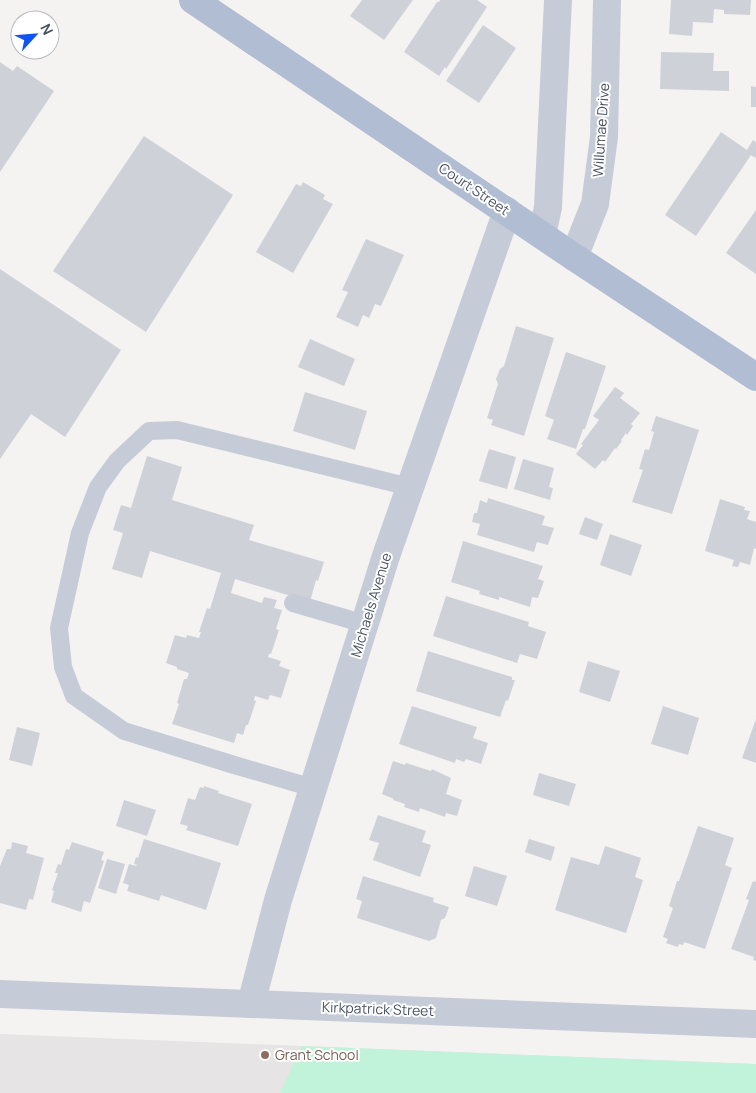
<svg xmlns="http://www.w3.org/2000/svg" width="756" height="1093" font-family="Manrope,sans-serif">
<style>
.education{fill:#e6e4e4}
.green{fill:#c0f3da}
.building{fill:#ced1d8}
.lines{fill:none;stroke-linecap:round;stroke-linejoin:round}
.service{stroke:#c6ccd7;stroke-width:18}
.minor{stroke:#c6ccd7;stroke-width:28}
.primary{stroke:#b1bdd2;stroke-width:28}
.education-dot{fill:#8d6e63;stroke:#fff;stroke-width:2}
.labels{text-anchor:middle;stroke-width:4;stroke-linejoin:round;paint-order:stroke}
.street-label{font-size:14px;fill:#485261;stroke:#fff}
.education-label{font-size:14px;fill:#785e54;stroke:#fff;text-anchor:start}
</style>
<rect width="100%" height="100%" fill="#f5f3f2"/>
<!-- education -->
<path class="education" d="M0,1034L756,1064V1093H0Z"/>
<!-- green -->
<path class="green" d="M302,1046L756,1064V1093H280Z"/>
<!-- building -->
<g class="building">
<path d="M362,0H413L384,40L350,16Z"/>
<path d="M440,0H477L487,7L446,69L445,67L439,76L404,52L437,2H439Z"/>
<path d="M671,0H751L750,15L724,14V10L714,9L713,23L693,22L692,36L669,34Z"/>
<path d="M483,25L516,48L479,103L446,81Z"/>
<path d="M661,52L714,53L713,71H729V91L660,89Z"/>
<path d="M0,62L13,71L17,66L54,91L0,172Z"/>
<path d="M751,86L756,87V107H751Z"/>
<path d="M721,132L747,150L753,140L756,142V156L755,158L751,155L696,236L665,215Z"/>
<path d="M144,136L233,195L146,332L53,271Z"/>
<path d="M303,182L325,195L323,199L333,204L293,273L256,252L296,184L301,186Z"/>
<path d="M756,210V274L726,253Z"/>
<path d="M366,239L404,255L381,306L375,304L369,318L363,315L358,327L336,317L348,292L342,290Z"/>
<path d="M0,269L121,350L65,437L31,414L0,459Z"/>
<path d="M516,326L554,338L524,436L491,425L493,420L487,418L498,384L496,379L500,369L504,366Z"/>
<path d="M310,339L355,359L344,386L298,367Z"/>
<path d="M566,352L606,366L585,429H583L576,449L547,439L554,420L545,416Z"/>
<path d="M615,387L624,393L620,398L640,413L631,424L633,426L627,435L626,433L621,440L622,441L616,449L615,448L605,462L603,460L595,469L576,454L583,445L581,444L599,420L593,416Z"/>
<path d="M305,392L367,411L355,450L293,431Z"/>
<path d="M656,416L699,430L672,514L632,502L643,470L639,469L645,449L649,450L654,432L651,431Z"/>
<path d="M489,449L516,457L507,489L479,481Z"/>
<path d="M147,456L182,467L172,500L254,525L249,540L324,562L318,581L316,580L310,602L235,579L231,593L262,603L264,597L277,600L274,608L282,610L276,629L279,630L271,654H269L268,657L281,661L279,666L290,670L281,698L270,695L268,700L255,696L254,700L256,701L248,725H246L243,735L237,733L234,743L172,724L179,704L177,703L184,679H187L189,673L177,669V667L166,663L175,635L186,638L187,635L199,638L201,632H199L207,608L210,609L221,573L150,551L142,578L112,569L123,533L113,530L121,505L131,508Z"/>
<path d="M523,459L554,468L549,487L553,488L550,500L514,489Z"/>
<path d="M488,498L545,516L542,525L554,528L548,545L537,542L534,552L477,535L480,524L472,522L474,513H477L480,500L487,503Z"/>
<path d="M720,499L745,507L744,510L750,511L747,519L756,522V549L754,548L750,565L740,562L738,567L732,566L734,560L705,551Z"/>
<path d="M585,517L603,524L597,540L579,534Z"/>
<path d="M610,534L642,545L631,576L600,565Z"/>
<path d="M463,541L543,566L538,579L544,581L538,598L532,597L530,607L499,597V600L479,594L480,591L451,582Z"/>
<path d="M446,596L529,622L528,626L546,632L537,659L520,654L517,663L433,636Z"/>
<path d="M428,651L512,677V680H515L508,701L506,700L500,717L416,691Z"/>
<path d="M588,661L620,671L610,702L579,692Z"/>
<path d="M412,706L477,727L473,738L488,743L481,764L466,759L464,762L456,759L455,763L399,744Z"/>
<path d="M663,706L699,718L688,755L651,744Z"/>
<path d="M756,719V763L742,758Z"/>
<path d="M17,727L40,733L32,766L9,760Z"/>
<path d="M393,761L405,765L406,763L431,771L432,769L451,778L446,794L462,800L457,816L446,813L445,817L420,808L419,812L404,807L405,804L393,800L394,799L382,794Z"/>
<path d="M539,773L576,784L569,806L533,795Z"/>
<path d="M204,786L219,791L218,793L252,804L238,846L186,830L188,826L180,824L188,798L195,800L200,787L204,788Z"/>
<path d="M124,800L156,810L147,836L116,826Z"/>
<path d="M378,815L426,831L422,842L431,845L420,877L373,860L379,843L369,840Z"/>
<path d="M698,826L734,838L725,865L732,868L705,949L684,942L683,945L679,944L678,947L666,943L668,939L663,937L673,908L669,906L677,881H679Z"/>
<path d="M144,839L221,863L206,910L161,895L159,901L127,891L129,885L123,883L129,864L136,866L137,865L134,864L136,857L138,858Z"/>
<path d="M529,839L555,847L551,861L525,852Z"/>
<path d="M12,842L28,846L26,853L44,858L33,900L29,899L26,910L0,903V866L7,849H11Z"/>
<path d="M72,842L104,852L101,860L104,861L90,903L84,901L81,912L51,902L54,891L52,890L58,873H55L58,864L61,865L66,849L69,850Z"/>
<path d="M605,846L641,858L635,877L643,880L626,933L555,910L571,857L599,865Z"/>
<path d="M107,859L125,864L116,894L98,888Z"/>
<path d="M474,866L507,876L497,906L465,896Z"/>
<path d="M363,876L434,898L433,902L449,907L445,918L441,920L436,938L429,941L357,918L362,901L356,899Z"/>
<path d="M753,881L756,882V961L753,960L754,957L731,949L749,900L746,899Z"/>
</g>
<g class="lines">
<!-- service -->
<g class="service">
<path d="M293,603L365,624"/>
<path d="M313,788L231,764L124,731L74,696L63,667L59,628L80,533L98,487L117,461L149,431L177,430L410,487"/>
</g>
<!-- minor -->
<g class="minor">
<path d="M542,235L548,207L558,0"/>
<path d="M574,257L595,204L604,137L607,0"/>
<path d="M0,994L756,1024"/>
<path d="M251,1004L278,900L386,556L507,211"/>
</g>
<!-- primary -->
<path class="primary" d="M193,0L574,257L756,377"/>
</g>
<!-- markers -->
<circle class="education-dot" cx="265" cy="1055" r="5"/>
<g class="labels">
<!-- street labels -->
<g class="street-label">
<text transform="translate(601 130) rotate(-86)" y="5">Willumae Drive</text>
<text transform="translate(474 189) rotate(34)" y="5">Court Street</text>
<text transform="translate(371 605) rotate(-73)" y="5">Michaels Avenue</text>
<text transform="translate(378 1009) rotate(2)" y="5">Kirkpatrick Street</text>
</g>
<!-- education labels -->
<g class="education-label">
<text x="275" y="1060">Grant School</text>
</g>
</g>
<!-- north arrow -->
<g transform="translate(35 35) rotate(64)"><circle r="24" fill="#ffffff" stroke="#b6bac0"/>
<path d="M0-4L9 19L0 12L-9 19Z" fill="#0f54f2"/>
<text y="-8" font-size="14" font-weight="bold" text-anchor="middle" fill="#485261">N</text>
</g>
</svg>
